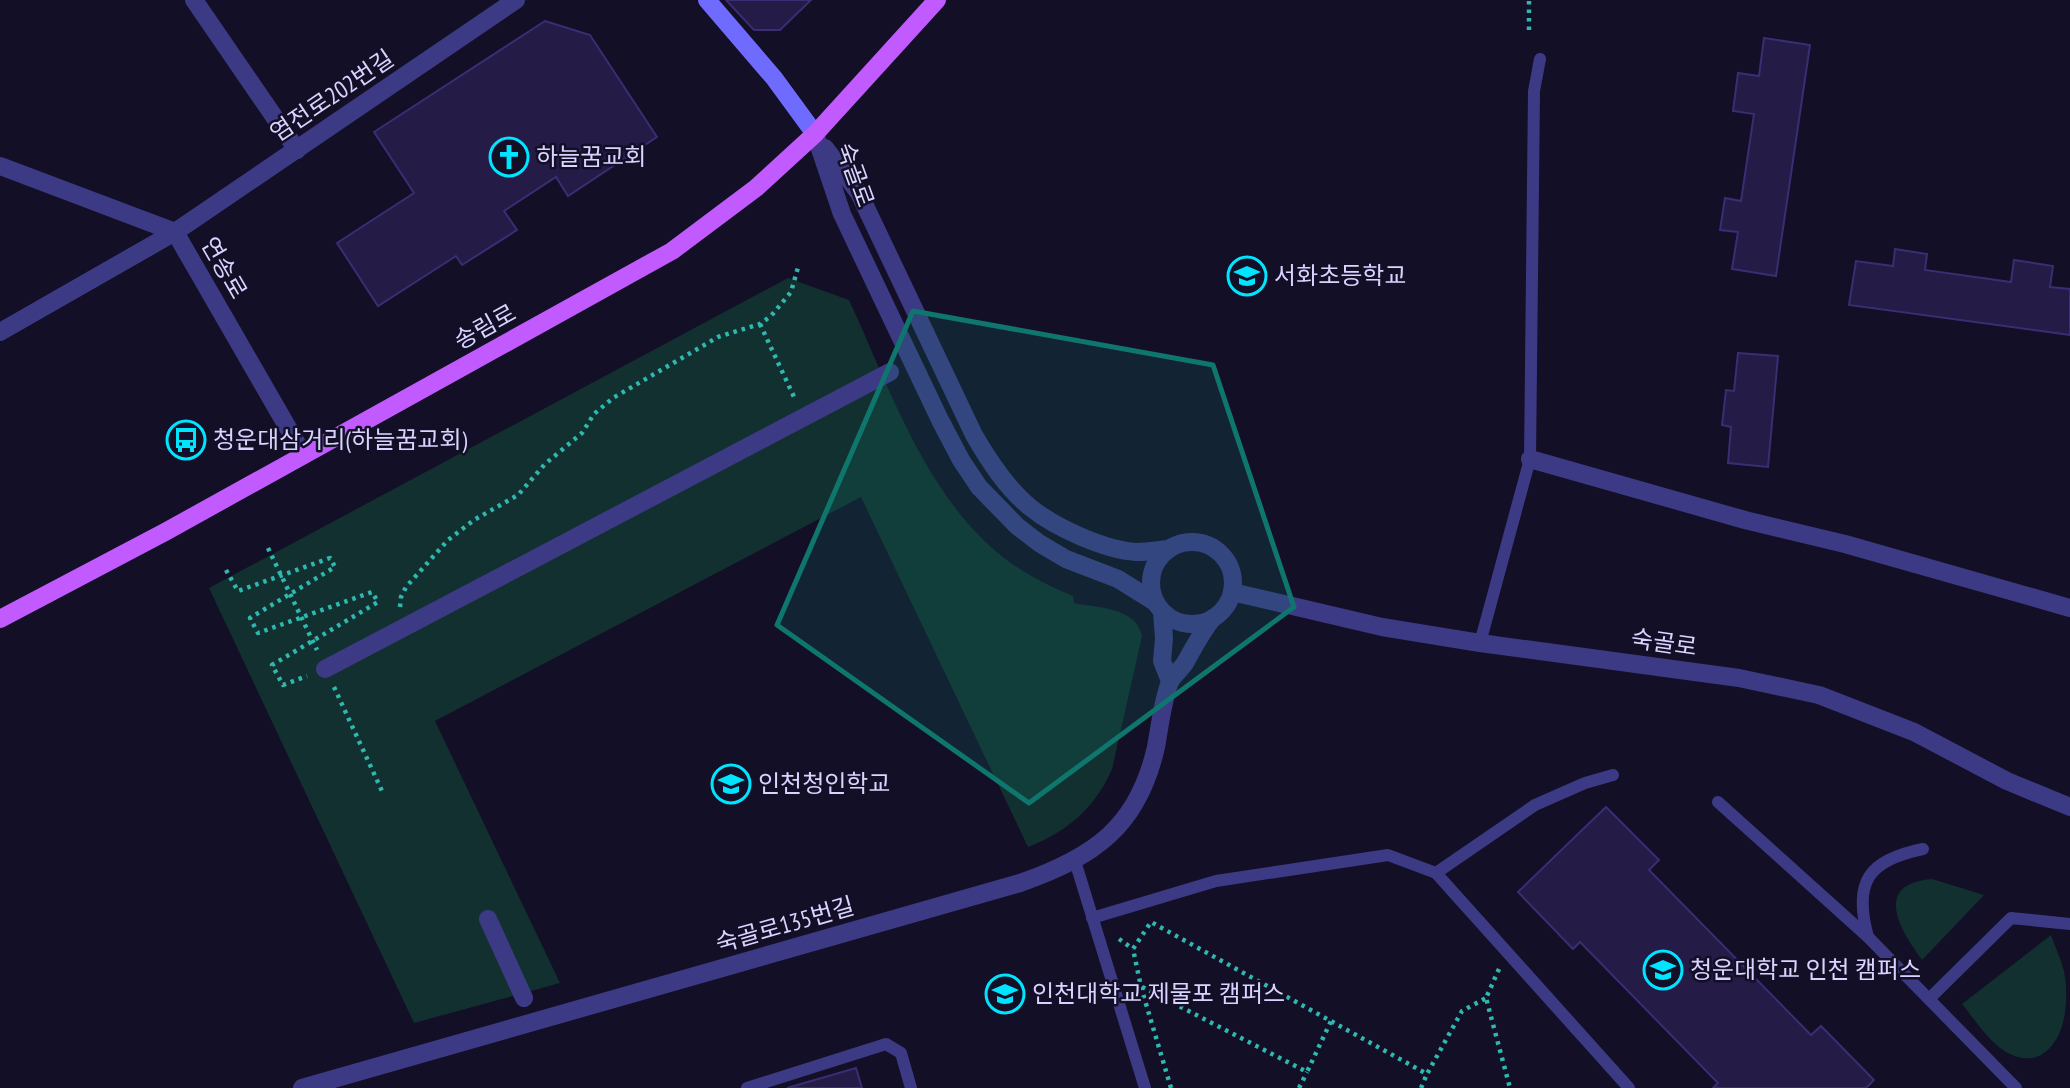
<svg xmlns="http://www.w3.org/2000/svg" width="2070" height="1088" font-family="'PT Sans Narrow','Noto Sans KR',sans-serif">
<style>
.green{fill:#12302f}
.building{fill:#241b47;stroke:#3b2d73;stroke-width:2}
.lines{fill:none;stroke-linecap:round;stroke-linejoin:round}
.path{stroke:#2fb8b0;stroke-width:4.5;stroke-dasharray:3.5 5;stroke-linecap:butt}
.lane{stroke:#3d3a85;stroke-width:12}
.street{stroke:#3d3a85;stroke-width:18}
.secondary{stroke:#6f6bff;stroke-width:18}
.primary{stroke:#c25bff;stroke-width:18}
.marked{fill:#0f766e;fill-opacity:0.2;stroke:#0f766e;stroke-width:5;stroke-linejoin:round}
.labels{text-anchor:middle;stroke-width:5;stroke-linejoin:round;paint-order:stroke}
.street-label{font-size:24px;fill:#d9d4ff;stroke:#130f26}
.poi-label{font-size:24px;fill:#d9d4ff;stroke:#130f26;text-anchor:start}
</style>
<rect width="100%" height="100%" fill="#130f26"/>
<!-- green -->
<g class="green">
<path d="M788,278L849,300C890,388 925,496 1004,558C1025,574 1048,586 1073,596L1074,603C1098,608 1136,607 1142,636L1112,769C1096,807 1067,832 1028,847L861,497L435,721L560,983L414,1023L209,588Z"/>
<path d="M1932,879L1984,895L1922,960C1900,930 1872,884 1932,879Z"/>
<path d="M2051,935C2055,947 2061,959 2064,971C2069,998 2067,1040 2041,1055C2030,1061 2016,1058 2006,1052C1988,1041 1975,1020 1962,1004Z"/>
</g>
<!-- building -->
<g class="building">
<path d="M726,0H811L780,30H754Z"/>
<path d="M545,21L590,35L657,137L568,196L556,177L504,211L517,230L462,265L456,256L378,306L337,243L414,193L374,132Z"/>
<path d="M1764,38L1810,45L1776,276L1732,269L1738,232L1720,230L1725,198L1741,201L1754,114L1733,111L1738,73L1759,76Z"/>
<path d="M1895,249L1927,254L1925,270L2011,282L2014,260L2053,266L2050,287L2070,289V335L1849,305L1856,261L1893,266Z"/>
<path d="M1738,353L1778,356L1768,467L1728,463L1731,427L1722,425L1726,390L1734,391Z"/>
<path d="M1606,807L1659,860L1649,870L1811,1035L1821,1026L1874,1080L1866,1088H1713L1718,1083L1580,942L1573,949L1518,892Z"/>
<path d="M856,1068L862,1088H787Z"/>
</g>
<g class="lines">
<!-- path -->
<g class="path">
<path d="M1529,30V0"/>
<path d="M760,324L795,399"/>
<path d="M268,548L317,650"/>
<path d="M226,570L238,591L330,558L335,567L250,618L258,633L372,592L378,602L272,665L283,685L307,676"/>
<path d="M400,607L401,597L406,587L448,540L474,520L518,495L545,464L582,433L594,414L613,398L718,337L760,324L771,316L791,292L799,264"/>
<path d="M334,687L382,791"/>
<path d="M1119,939L1133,949"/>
<path d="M1499,969L1486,998L1510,1088"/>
<path d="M1142,987L1307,1072L1331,1021"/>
<path d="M1171,1088L1141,987L1133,949L1151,922L1427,1074L1462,1011L1486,998"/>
<path d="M1299,1088L1307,1072"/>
<path d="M1421,1088L1427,1074"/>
</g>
<!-- lane -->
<g class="lane">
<path d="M1480,643L1530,459L1534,91L1540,59"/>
<path d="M1718,802L1868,937L2016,1088"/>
<path d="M1075,861L1145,1088"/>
<path d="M1436,873L1535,805L1585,783L1613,775"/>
<path d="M1092,918L1216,881L1388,855L1436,873L1629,1088"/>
<path d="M1868,937C1853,882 1868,860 1923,849"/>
<path d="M1930,998L2011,918L2070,924"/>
<path d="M747,1088L886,1044L901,1053L911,1088"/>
</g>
<!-- street -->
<g class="street">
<path d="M194,0L297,150"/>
<path d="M815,134L842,214L940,420L961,460L979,487L1017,526L1039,543L1066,559L1118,579L1155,602"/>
<path d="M825,148L859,193L974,435C989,461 1007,489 1031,508C1056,528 1105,550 1136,552C1147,552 1158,550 1169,549"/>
<path d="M0,166L175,232L303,454"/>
<path d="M0,332L175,232L516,0"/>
<path d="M1530,459L1745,520L1845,544L2070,608"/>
<circle cx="1192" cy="583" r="41"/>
<path d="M1232,592L1382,627L1480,643L1739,678L1819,695L1914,732L2007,781L2070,807"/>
<path d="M1162,612L1164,638L1162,661L1170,681"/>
<path d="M325,669L890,372"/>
<path d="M488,919L524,998"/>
<path d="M302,1088L1020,883C1094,857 1138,827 1156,747C1159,731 1164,692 1171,680C1175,674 1181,669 1185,663C1194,647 1201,633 1213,618"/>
</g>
<!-- secondary -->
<path class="secondary" d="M707,0L774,78L815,134"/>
<!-- primary -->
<path class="primary" d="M0,619L165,532L672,251L756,188L815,134L937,0"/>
</g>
<!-- marked area -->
<path class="marked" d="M913,311L1213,365L1294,607L1029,803L777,625Z"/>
<!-- icons -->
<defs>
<symbol id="church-ring" viewBox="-11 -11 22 22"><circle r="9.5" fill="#130f26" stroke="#00e5ff" stroke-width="1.5"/><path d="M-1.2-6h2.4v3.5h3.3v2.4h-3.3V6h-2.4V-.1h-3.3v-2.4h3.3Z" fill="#00e5ff"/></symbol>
<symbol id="school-ring" viewBox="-11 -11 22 22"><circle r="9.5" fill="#130f26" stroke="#00e5ff" stroke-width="1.5"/><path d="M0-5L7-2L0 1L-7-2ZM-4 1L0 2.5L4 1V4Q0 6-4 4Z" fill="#00e5ff"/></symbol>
<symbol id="bus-ring" viewBox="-11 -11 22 22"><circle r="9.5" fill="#130f26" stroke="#00e5ff" stroke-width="1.5"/><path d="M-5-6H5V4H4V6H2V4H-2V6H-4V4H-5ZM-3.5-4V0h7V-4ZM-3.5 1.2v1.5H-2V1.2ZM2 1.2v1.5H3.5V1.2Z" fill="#00e5ff"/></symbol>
<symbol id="university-ring" viewBox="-11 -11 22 22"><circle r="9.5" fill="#130f26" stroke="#00e5ff" stroke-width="1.5"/><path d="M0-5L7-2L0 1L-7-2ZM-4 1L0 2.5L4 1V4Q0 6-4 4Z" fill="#00e5ff"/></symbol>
</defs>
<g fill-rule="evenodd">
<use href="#church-ring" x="487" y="135" width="44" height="44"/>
<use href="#school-ring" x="1225" y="254" width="44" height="44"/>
<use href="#bus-ring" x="164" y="418" width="44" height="44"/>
<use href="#school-ring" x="709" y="762" width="44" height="44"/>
<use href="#university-ring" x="1641" y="948" width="44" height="44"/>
<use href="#university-ring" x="983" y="972" width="44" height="44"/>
</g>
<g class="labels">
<!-- street labels -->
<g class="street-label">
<text transform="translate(332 96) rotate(-34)" y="8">염전로202번길</text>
<text transform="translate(855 175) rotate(70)" y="8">숙골로</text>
<text transform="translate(224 268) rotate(60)" y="8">연송로</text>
<text transform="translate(485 327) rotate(-29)" y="8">송림로</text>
<text transform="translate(1664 643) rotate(8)" y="8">숙골로</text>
<text transform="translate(785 925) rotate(-16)" y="8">숙골로135번길</text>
</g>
<!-- poi labels -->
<g class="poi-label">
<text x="536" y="165">하늘꿈교회</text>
<text x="1274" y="284">서화초등학교</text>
<text x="213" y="448">청운대삼거리(하늘꿈교회)</text>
<text x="758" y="792">인천청인학교</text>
<text x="1690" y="978">청운대학교 인천 캠퍼스</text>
<text x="1032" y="1002">인천대학교 제물포 캠퍼스</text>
</g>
</g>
</svg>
